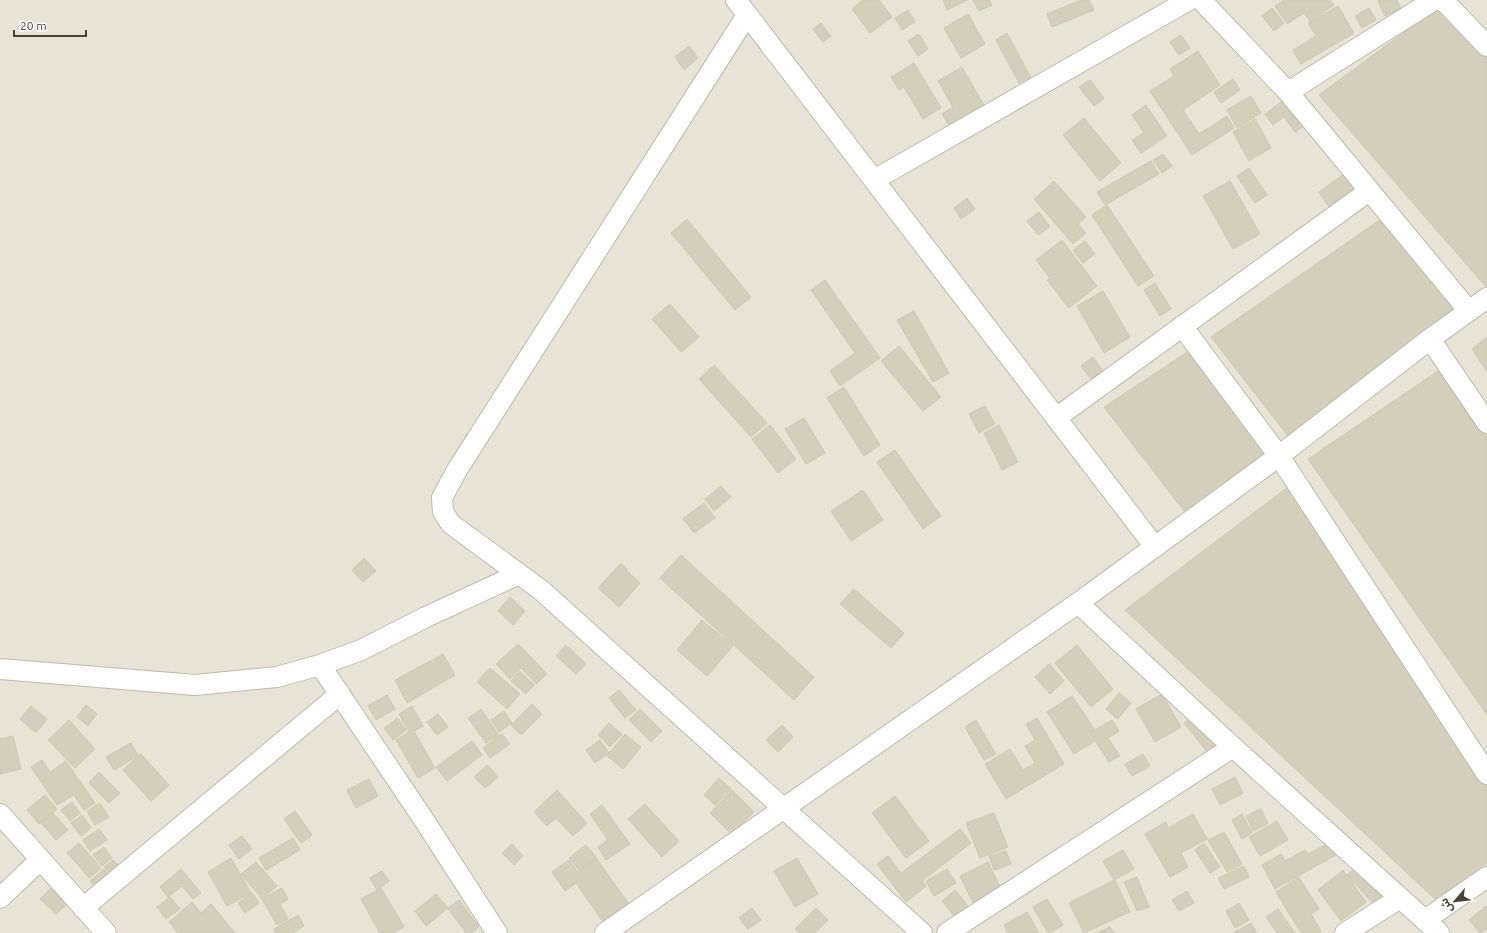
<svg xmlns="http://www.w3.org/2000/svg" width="1487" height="933" font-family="Ubuntu,'Noto Sans Arabic',sans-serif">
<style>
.residential{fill:#e7e4d5}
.building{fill:#d4cfbd;stroke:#cfc8b0}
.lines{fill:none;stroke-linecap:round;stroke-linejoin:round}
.minor-casing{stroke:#bebbaa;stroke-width:22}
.minor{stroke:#fff;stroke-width:20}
</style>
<rect width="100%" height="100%" fill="#f3f1e7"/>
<!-- residential -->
<rect class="residential" x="0" y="0" width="1487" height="933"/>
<!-- building -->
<g class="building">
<path d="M863,0H879L892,17L870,33L852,9Z"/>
<path d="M943,0H968L947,10Z"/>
<path d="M973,0H989L992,5L979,11Z"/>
<path d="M1081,0H1089L1094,10L1052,27L1047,14Z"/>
<path d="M1284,0H1330L1334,5L1310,21L1304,13L1287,24L1275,6Z"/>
<path d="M1380,0H1397L1401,8L1385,16L1378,1Z"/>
<path d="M1441,5L1487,53V288L1319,95Z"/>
<path d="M1338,6L1354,33L1301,64L1293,50L1316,36L1308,23Z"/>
<path d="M1272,8L1284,23L1274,31L1262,16Z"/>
<path d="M1369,8L1376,20L1362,28L1355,16Z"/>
<path d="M908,10L915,22L902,30L895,18Z"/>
<path d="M968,14L985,44L961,58L944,28Z"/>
<path d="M821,23L831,36L823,42L813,29Z"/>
<path d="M1007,33L1032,80L1021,87L996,40Z"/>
<path d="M919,34L928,49L918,56L908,41Z"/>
<path d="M1181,35L1190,48L1179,55L1170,42Z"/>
<path d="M689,46L698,58L684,70L675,57Z"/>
<path d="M1198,51L1220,85L1183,110L1199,134L1227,116L1234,128L1192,155L1150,91L1174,76L1170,69Z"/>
<path d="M914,63L941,108L923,119L904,87L899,90L891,77Z"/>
<path d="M962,67L985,107L950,127L942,114L953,107L938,81Z"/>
<path d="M1233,79L1240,90L1221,103L1214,92Z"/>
<path d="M1090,80L1104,98L1094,106L1079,87Z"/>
<path d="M1251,96L1261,113L1237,128L1227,110Z"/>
<path d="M1285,99L1304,126L1295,132L1284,117L1273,125L1265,114Z"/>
<path d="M1146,105L1167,136L1141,153L1132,140L1144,133L1132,115Z"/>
<path d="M1084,118L1121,163L1100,181L1063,135Z"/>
<path d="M1255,119L1271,148L1249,161L1233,132Z"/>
<path d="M1163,154L1172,166L1162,173L1153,160Z"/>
<path d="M1151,161L1159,174L1105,205L1097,192Z"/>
<path d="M1249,168L1267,195L1255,203L1237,176Z"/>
<path d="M1351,169L1363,187L1331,210L1319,192Z"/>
<path d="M1054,181L1086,217L1078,224L1086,233L1073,244L1034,199Z"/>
<path d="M1230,181L1260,234L1233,249L1203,196Z"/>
<path d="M967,198L975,209L961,219L954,208Z"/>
<path d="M1107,205L1154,276L1138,286L1092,215Z"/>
<path d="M1039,212L1050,227L1038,235L1027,221Z"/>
<path d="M1384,217L1461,308L1288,436L1211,337Z"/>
<path d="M687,219L751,297L735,310L671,233Z"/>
<path d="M1062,240L1097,286L1069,308L1047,280L1050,278L1036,260Z"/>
<path d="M1085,241L1095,254L1083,263L1073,250Z"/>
<path d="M825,280L880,358L840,386L830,371L855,353L811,290Z"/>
<path d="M1155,283L1171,309L1160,316L1144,290Z"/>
<path d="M1103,291L1130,337L1104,353L1077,306Z"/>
<path d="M670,304L699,337L681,352L652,319Z"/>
<path d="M914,311L949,373L933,382L897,320Z"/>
<path d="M1487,337V372L1472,349Z"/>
<path d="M899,346L941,397L923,411L881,361Z"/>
<path d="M1192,349L1271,452L1184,511L1104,407Z"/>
<path d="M1093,357L1103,371L1091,379L1081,366Z"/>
<path d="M714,365L767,423L751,437L699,379Z"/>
<path d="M1441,369L1487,436V715L1308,459Z"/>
<path d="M844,387L880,445L864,456L827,398Z"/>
<path d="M985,406L995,424L979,433L969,414Z"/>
<path d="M804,418L825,453L806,464L785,429Z"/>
<path d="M770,425L796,459L778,473L752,439Z"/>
<path d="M999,425L1018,462L1002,470L984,433Z"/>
<path d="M895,450L941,516L923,529L877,462Z"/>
<path d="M721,486L731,497L714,511L705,499Z"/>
<path d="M1288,487L1487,785V863L1435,899L1125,610Z"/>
<path d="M863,490L883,520L851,541L831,511Z"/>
<path d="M704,503L715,518L694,533L683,519Z"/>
<path d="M681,555L814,677L794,700L660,578Z"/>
<path d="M364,558L376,571L363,582L352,570Z"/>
<path d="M621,563L627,569L626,570L640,583L619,607L598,588Z"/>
<path d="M854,589L904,633L891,648L840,604Z"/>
<path d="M510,597L525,611L513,625L498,611Z"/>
<path d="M702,620L733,646L707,676L677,650Z"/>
<path d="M518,644L547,674L536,684L521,668L510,679L496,664Z"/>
<path d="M566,645L586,664L576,674L556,656Z"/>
<path d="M1077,645L1113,689L1091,707L1055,663Z"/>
<path d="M443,654L455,675L407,703L395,680Z"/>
<path d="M1049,664L1064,681L1050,694L1035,677Z"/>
<path d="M490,668L520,694L507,709L477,682Z"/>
<path d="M520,671L534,685L526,694L511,681Z"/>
<path d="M619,690L636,710L625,718L609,698Z"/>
<path d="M1119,693L1131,703L1118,719L1106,709Z"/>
<path d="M1162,694L1181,727L1155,742L1136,709Z"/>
<path d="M387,695L395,709L376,720L368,706Z"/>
<path d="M1072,696L1095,730L1112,720L1119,731L1108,738L1120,756L1109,762L1095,741L1074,754L1047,712Z"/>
<path d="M532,704L542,714L521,735L511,725Z"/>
<path d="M86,705L97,714L88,726L77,717Z"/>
<path d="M31,706L47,719L36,733L20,719Z"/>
<path d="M412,706L423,726L414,731L435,768L418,778L396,740L409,732L399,714Z"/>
<path d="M481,709L499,735L486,743L468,718Z"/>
<path d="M640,709L662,731L651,742L629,720Z"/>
<path d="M504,711L512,723L499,732L491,720Z"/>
<path d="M1196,713L1220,743L1208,753L1184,723Z"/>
<path d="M438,714L448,727L437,735L427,722Z"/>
<path d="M398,718L406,730L393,740L384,728Z"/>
<path d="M1037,718L1064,764L1006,799L985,764L1010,749L1023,770L1035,763L1025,746L1035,740L1026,724Z"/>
<path d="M69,720L95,749L75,768L48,740Z"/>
<path d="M976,720L996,754L984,760L965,727Z"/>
<path d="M609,723L622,734L610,747L598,735Z"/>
<path d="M782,725L793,737L778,752L766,740Z"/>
<path d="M502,734L510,744L490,758L483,748Z"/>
<path d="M625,734L641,747L623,769L607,756Z"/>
<path d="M13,736L21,769L0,774V739Z"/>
<path d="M600,740L609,753L595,763L586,750Z"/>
<path d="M472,741L482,755L447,781L436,767Z"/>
<path d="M131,743L138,756L114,770L106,757Z"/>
<path d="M141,754L169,785L151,801L123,770Z"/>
<path d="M1143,754L1150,766L1132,776L1125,764Z"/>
<path d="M42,760L50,772L66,761L95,803L84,810L74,795L57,805L31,767Z"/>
<path d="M487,765L498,777L485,788L474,777Z"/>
<path d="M99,772L120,793L109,803L89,783Z"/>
<path d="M1235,777L1243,793L1220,805L1212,789Z"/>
<path d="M719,778L731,789L715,805L704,795Z"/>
<path d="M369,779L378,796L356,808L347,790Z"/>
<path d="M557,790L587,823L573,836L556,818L547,826L534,812Z"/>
<path d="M732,790L754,812L731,834L710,813Z"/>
<path d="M45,795L57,809L39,824L27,810Z"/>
<path d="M895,796L929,841L906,858L872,813Z"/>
<path d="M72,802L80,813L70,821L61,810Z"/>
<path d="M100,803L109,817L95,825L87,811Z"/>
<path d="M645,804L679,841L662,857L628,819Z"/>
<path d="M602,805L630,844L606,860L598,847L608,840L590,814Z"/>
<path d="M1261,809L1268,824L1253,831L1246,816Z"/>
<path d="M295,811L312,835L301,843L284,819Z"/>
<path d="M53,813L68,830L56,840L41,823Z"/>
<path d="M994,813L1008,847L980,858L966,823Z"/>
<path d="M1193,814L1207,839L1181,853L1188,867L1170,877L1145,834L1166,822L1168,828Z"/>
<path d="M1242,814L1252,833L1242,839L1232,820Z"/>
<path d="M82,815L91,828L81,836L71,823Z"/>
<path d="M1277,821L1288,840L1260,856L1249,837Z"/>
<path d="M99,829L107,840L90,851L83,840Z"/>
<path d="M960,829L971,843L922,881L926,886L906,902L877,864L888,856L901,873Z"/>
<path d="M1224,832L1242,864L1227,872L1208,840Z"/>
<path d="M242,836L252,849L239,859L229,845Z"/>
<path d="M293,838L300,850L266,870L259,858Z"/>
<path d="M1334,840L1341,852L1275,889L1262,865L1281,854L1285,861L1305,850L1308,854Z"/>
<path d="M79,843L89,854L77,864L67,853Z"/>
<path d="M1204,843L1220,867L1210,873L1195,850Z"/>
<path d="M512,844L523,856L514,865L502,853Z"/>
<path d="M586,845L596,857L579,870L569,858Z"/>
<path d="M104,847L112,858L102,866L93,855Z"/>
<path d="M1123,850L1134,869L1114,880L1103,861Z"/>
<path d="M1006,851L1011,864L994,870L989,856Z"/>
<path d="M90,855L101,868L89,878L78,865Z"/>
<path d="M231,858L251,893L227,906L208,872Z"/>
<path d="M596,858L629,904L603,922L576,883L565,891L552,872L569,860L578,872Z"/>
<path d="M797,858L818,894L795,907L774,871Z"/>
<path d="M113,860L123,870L114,878L104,867Z"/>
<path d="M256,862L277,886L262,899L241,874Z"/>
<path d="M988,862L1001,889L973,903L960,876Z"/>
<path d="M1360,863L1394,900L1381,912L1347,875Z"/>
<path d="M1244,866L1249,877L1224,889L1218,878Z"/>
<path d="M104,869L111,878L98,890L90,881Z"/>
<path d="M181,869L201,893L193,899L182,886L168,897L160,887Z"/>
<path d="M947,869L956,883L934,896L926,881Z"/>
<path d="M1343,870L1366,902L1341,921L1318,890Z"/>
<path d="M382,871L389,881L377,890L370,878Z"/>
<path d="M1137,877L1149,907L1137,911L1124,882Z"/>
<path d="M1299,877L1319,909L1311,914L1321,931L1318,933H1301L1276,892Z"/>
<path d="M1115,880L1130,912L1084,933L1069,903Z"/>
<path d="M52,887L68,903L56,914L40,899Z"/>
<path d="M282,888L288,899L280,904L288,919L277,925L262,899Z"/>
<path d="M381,888L404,927L394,933H380L361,899Z"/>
<path d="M955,890L968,906L955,917L942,901Z"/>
<path d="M1187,891L1194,903L1179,911L1172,900Z"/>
<path d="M252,893L259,903L245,913L238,903Z"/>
<path d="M436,894L448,908L426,926L415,911Z"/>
<path d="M170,897L180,909L166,919L157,907Z"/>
<path d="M1047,899L1063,925L1050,933H1048L1033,907Z"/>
<path d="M459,900L479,927L471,933H466L448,908Z"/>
<path d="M192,902L201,913L211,904L235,933H178L169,922Z"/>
<path d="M1239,903L1249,920L1235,928L1226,911Z"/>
<path d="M1486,906L1487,907V929L1480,933L1469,920Z"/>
<path d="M752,908L761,920L748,929L739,918Z"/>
<path d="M816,908L828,920L815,933H800L795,929Z"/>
<path d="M1278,909L1295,933H1277L1266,917Z"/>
<path d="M1027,912L1039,933H1008L1004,925Z"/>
<path d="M298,915L304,926L292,933H276L274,929Z"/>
<path d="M1251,923L1257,933H1233Z"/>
<path d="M1110,927L1114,933H1097Z"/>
</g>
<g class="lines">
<defs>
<g id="minor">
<path d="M736,0L1155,547"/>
<path d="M1201,0L1288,92L1469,311"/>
<path d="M1443,0L1487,46"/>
<path d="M747,15L457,470L442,498L443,512L451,524L541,590L922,933"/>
<path d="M1288,92L1434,0"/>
<path d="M874,180L1189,0"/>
<path d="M1182,326L1279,456L1487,774"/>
<path d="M1430,339L1487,423"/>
<path d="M1056,418L1369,191"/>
<path d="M1078,603L1233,747L1439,933"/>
<path d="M320,665L424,820L497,933"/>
<path d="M0,669L195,685L277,677L320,665L361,650L426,617L519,574"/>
<path d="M0,814L106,933"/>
<path d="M0,898L40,860"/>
<path d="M83,908L340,694"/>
<path d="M1425,920L1487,877"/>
<path d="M605,933L1078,603L1279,456L1430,339L1487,298"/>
<path d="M947,933L1233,747"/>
<path d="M1345,933L1400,898"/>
</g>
</defs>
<!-- minor casing -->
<use href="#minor" class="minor-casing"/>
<!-- minor -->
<use href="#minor" class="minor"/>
</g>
<!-- north arrow -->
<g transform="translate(1455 901) rotate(242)" stroke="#ffffff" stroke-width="3" paint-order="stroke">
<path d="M0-3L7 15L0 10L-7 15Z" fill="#464236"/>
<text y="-6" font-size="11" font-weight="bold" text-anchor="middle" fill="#464236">ش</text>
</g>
<!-- scale -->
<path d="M14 30v6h72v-6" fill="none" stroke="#464236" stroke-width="2"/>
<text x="20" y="30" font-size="12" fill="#464236" stroke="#ffffff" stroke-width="3" paint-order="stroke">20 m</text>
</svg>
